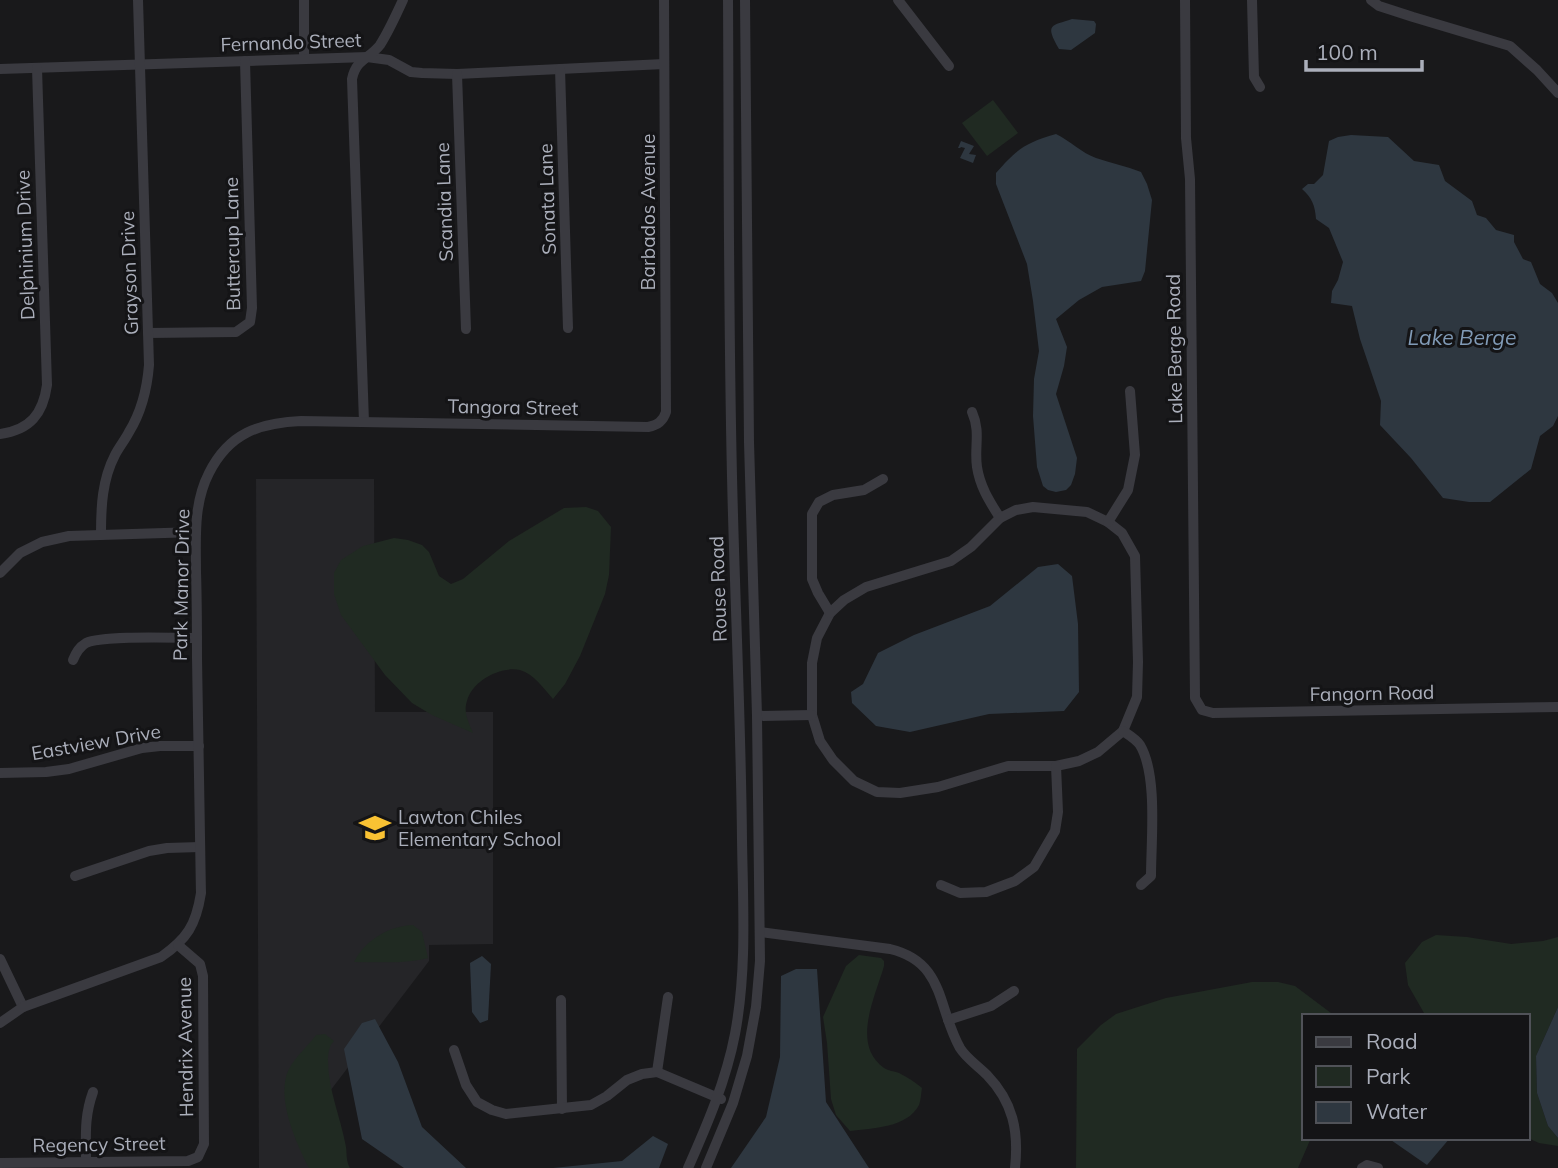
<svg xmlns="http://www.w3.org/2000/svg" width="1558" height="1168" font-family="Mulish,sans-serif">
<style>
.built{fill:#252528}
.green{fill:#202a22}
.water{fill:#2e3740}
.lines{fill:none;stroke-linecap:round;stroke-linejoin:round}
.minor{stroke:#3a3a40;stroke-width:10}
.labels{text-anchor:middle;stroke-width:6;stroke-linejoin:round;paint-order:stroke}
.street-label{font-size:19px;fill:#abafbb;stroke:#141416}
.poi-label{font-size:19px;fill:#abafbb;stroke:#141416;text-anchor:start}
.water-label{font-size:21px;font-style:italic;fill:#819bb7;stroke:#141416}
</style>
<rect width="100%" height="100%" fill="#19191b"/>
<!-- built -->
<path class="built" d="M256,479H374L375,712H493V944L429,945V961L327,1095L345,1168H259Z"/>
<!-- green -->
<g class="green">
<path d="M993,100L1018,133L987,156L962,123Z"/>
<path d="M586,507L598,511L611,527L609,575L605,594L580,656L565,684L553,699C544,689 534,674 520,670C500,666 472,681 467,701C463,713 469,723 473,733L432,715L412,703L385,675L341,615L334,594V573L341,560L363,546L394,538L408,540L422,545L429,552L439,576L451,584L463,579L509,541L564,508Z"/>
<path d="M413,925L422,932L428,958C404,964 378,962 354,962C365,940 389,926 413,925Z"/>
<path d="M1436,935L1467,937L1511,944L1543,941L1558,937V1007L1536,1056L1537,1093L1548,1126L1558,1138V1146L1539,1143L1528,1138V1016H1428L1424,1013L1408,985L1405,963L1422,942Z"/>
<path d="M859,955L881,958L884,961V966C875,998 851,1044 884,1068C889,1071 893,1071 899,1073C907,1077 915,1082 922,1088C921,1093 921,1100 919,1105C907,1128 873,1128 850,1131L836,1115L831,1099L827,1043L823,1017L846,966Z"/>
<path d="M1252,982H1278L1295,986L1335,1016H1304V1138H1311L1298,1168H1076L1077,1049L1101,1025L1116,1014L1166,998Z"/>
<path d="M325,1034L334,1041C329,1046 328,1053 328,1061C328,1090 341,1118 346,1147C347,1155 346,1161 350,1168H309C296,1143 275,1096 289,1069C295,1057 308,1046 316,1035Z"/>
</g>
<!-- water -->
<g class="water">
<path d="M1072,19L1094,21L1096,24L1095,33L1071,50L1059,49C1044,23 1052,26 1072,19Z"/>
<path d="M1056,134C1070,141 1082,153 1096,158C1111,163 1126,166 1141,172L1147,184L1152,200L1145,271L1141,281L1102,287L1079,300L1056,319L1067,347L1064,366L1056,394L1077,458L1075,474L1071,485L1066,490L1056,492L1048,490L1043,486L1037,467L1033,416L1034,379L1039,351L1033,301L1027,264L996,184V173C1017,149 1025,143 1056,134Z"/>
<path d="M1351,135L1388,137L1414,161L1439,165L1445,181L1472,201L1477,215L1486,218L1496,230L1514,235V242L1523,259L1531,262L1540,284L1552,293L1558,303V416L1553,426L1540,436L1531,469L1490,502H1469L1443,498L1411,458L1380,425L1381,401L1360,339L1352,306L1331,303L1332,291L1338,280L1343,262L1329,228L1316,219C1315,205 1312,198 1302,189L1308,184H1314L1323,175L1329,141L1338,137Z"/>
<path d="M961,141L974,146L969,154L976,155L973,163L960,158L965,148L961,147L960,148H958Z"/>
<path d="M1058,564L1072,576L1078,624L1079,692L1064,711L989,714L910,732L876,726L852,703L851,692L863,684L878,653L914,635L990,606L1038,567Z"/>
<path d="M482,956L491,964L488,1020L480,1023L472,1012L470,963Z"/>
<path d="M796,969H817L826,1102L869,1168H731L766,1117L780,1057L781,976Z"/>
<path d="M1558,1007V1138L1548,1126L1537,1093L1536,1056Z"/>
<path d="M375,1019L398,1062L422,1127L466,1168H404L362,1139L344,1049L362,1023Z"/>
<path d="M653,1136L668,1144L659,1168H553L622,1161Z"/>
<path d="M1388,1138H1450L1427,1165Z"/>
</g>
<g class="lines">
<!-- minor -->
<g class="minor">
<path d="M304,0V59"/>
<path d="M898,0L949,66"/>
<path d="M1185,0L1186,138L1190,179L1195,698L1202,710L1213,713L1558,707"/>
<path d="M1252,0L1254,77L1260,87"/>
<path d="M1371,0L1379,6L1413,17L1510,46L1537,70L1558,93"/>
<path d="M0,69L367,57L389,60L411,72L422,73L457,74L664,64"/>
<path d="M560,69L568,328"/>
<path d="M457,74L466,329"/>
<path d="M148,333L236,332L250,322L252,308L245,61"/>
<path d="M972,412C981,432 974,447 977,467C980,487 990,502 1000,518"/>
<path d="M364,422L352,79C356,59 369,59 380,45C389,31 396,15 403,0"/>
<path d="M0,434C30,430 43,414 47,385L37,68"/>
<path d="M1033,507L1087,512L1108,522L1122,533L1135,556L1138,662L1137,697L1123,731L1098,752L1079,761L1056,766H1008L938,787L900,793L877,792L854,781L833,760L820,741L812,715V663L817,638L830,613L844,600L866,587L951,561L971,547L1000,518L1016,510Z"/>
<path d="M1108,522L1128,490L1135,455L1130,391"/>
<path d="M101,534C101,507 102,480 115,455C119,447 125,440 129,432C142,411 147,390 149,365L138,0"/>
<path d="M0,573L20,553L42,542L69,536L196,532"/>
<path d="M830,613L818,593L812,579V514L819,502L833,495L864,490L883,479"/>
<path d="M73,660C76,653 79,647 86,643C103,635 174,638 197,638"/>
<path d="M757,716L812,715"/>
<path d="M1123,731C1129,735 1136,739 1140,745C1158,775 1151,841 1151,876L1141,885"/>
<path d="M0,773L46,772L69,769L142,748L160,746H199"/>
<path d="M75,876L149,851L167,848L200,847"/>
<path d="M941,885L960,893L986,892L1015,881L1034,867L1055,831L1058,812L1056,766"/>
<path d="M760,932L890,949C945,962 937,1007 960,1048C966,1058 978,1066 987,1075C1013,1102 1019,1131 1015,1168"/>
<path d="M0,959L23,1007"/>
<path d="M561,1000L562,1109"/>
<path d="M948,1020L991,1006L1014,991"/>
<path d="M0,1023L23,1007L161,957C187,939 196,925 201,893C199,815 198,737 197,658C197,630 197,601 196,572C196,539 193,504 209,473C229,433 259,423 301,421L648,427C658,425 663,421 666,412L664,0"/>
<path d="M454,1050L466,1085L477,1102L492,1110L506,1114L591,1105L607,1096L627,1080L642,1074L657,1072L721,1099"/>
<path d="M657,1072L668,997"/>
<path d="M86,1162C86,1135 84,1117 93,1092"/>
<path d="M0,1163L188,1161L198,1157L204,1144L203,976L200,964L178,945"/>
<path d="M688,1168C707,1125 726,1081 735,1034C747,970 743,905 742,840C741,731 736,623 733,515C728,343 729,171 728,0"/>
<path d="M706,1168L733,1103L747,1056L756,1007L760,961L757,716L749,442L745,0"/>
<path d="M1362,1168L1367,1165L1378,1168"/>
</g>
</g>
<!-- icons -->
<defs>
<symbol id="school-bare" viewBox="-9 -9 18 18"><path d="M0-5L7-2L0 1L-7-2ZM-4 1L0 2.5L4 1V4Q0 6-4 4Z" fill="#f9c233" stroke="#141416" stroke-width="2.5" paint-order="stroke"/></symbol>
</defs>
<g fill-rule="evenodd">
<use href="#school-bare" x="353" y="806" width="44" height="44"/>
</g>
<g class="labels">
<!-- street labels -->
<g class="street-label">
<text transform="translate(291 42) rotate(-2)" y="7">Fernando Street</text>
<text transform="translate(547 199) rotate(-92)" y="7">Sonata Lane</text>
<text transform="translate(444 202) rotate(-92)" y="7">Scandia Lane</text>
<text transform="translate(648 212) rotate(-90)" y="7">Barbados Avenue</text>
<text transform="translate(232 244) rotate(-91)" y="7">Buttercup Lane</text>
<text transform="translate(25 245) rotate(-92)" y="7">Delphinium Drive</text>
<text transform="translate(129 273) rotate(-92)" y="7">Grayson Drive</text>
<text transform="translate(1174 349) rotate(-91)" y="7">Lake Berge Road</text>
<text transform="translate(513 407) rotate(1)" y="7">Tangora Street</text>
<text transform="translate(181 585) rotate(-89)" y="7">Park Manor Drive</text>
<text transform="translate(718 589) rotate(-92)" y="7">Rouse Road</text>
<text transform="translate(1372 693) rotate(-1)" y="7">Fangorn Road</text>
<text transform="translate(96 742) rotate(-10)" y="7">Eastview Drive</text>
<text transform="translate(185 1047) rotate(-91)" y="7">Hendrix Avenue</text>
<text transform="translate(99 1144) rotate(-1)" y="7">Regency Street</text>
</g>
<!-- poi labels -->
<g class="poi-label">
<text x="398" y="824">Lawton Chiles<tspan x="398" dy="22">Elementary School</tspan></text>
</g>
<!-- water labels -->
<g class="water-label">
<text x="1462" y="345">Lake Berge</text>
</g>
</g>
<!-- legend -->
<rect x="1302" y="1014" width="228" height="126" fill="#141416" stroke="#505258" stroke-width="2"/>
<rect x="1316" y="1037" width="35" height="10" fill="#3a3a40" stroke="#505258" stroke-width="2"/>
<text x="1366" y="1049" font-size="21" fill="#abafbb">Road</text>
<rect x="1316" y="1066" width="35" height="21" fill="#202a22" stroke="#505258" stroke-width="2"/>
<text x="1366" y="1084" font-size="21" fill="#abafbb">Park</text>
<rect x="1316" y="1102" width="35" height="21" fill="#2e3740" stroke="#505258" stroke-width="2"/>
<text x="1366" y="1119" font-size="21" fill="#abafbb">Water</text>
<!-- scale -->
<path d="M1306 60v10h116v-10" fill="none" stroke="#abafbb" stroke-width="3.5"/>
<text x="1316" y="60" font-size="21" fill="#abafbb" stroke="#141416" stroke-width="5" paint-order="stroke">100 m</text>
</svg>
